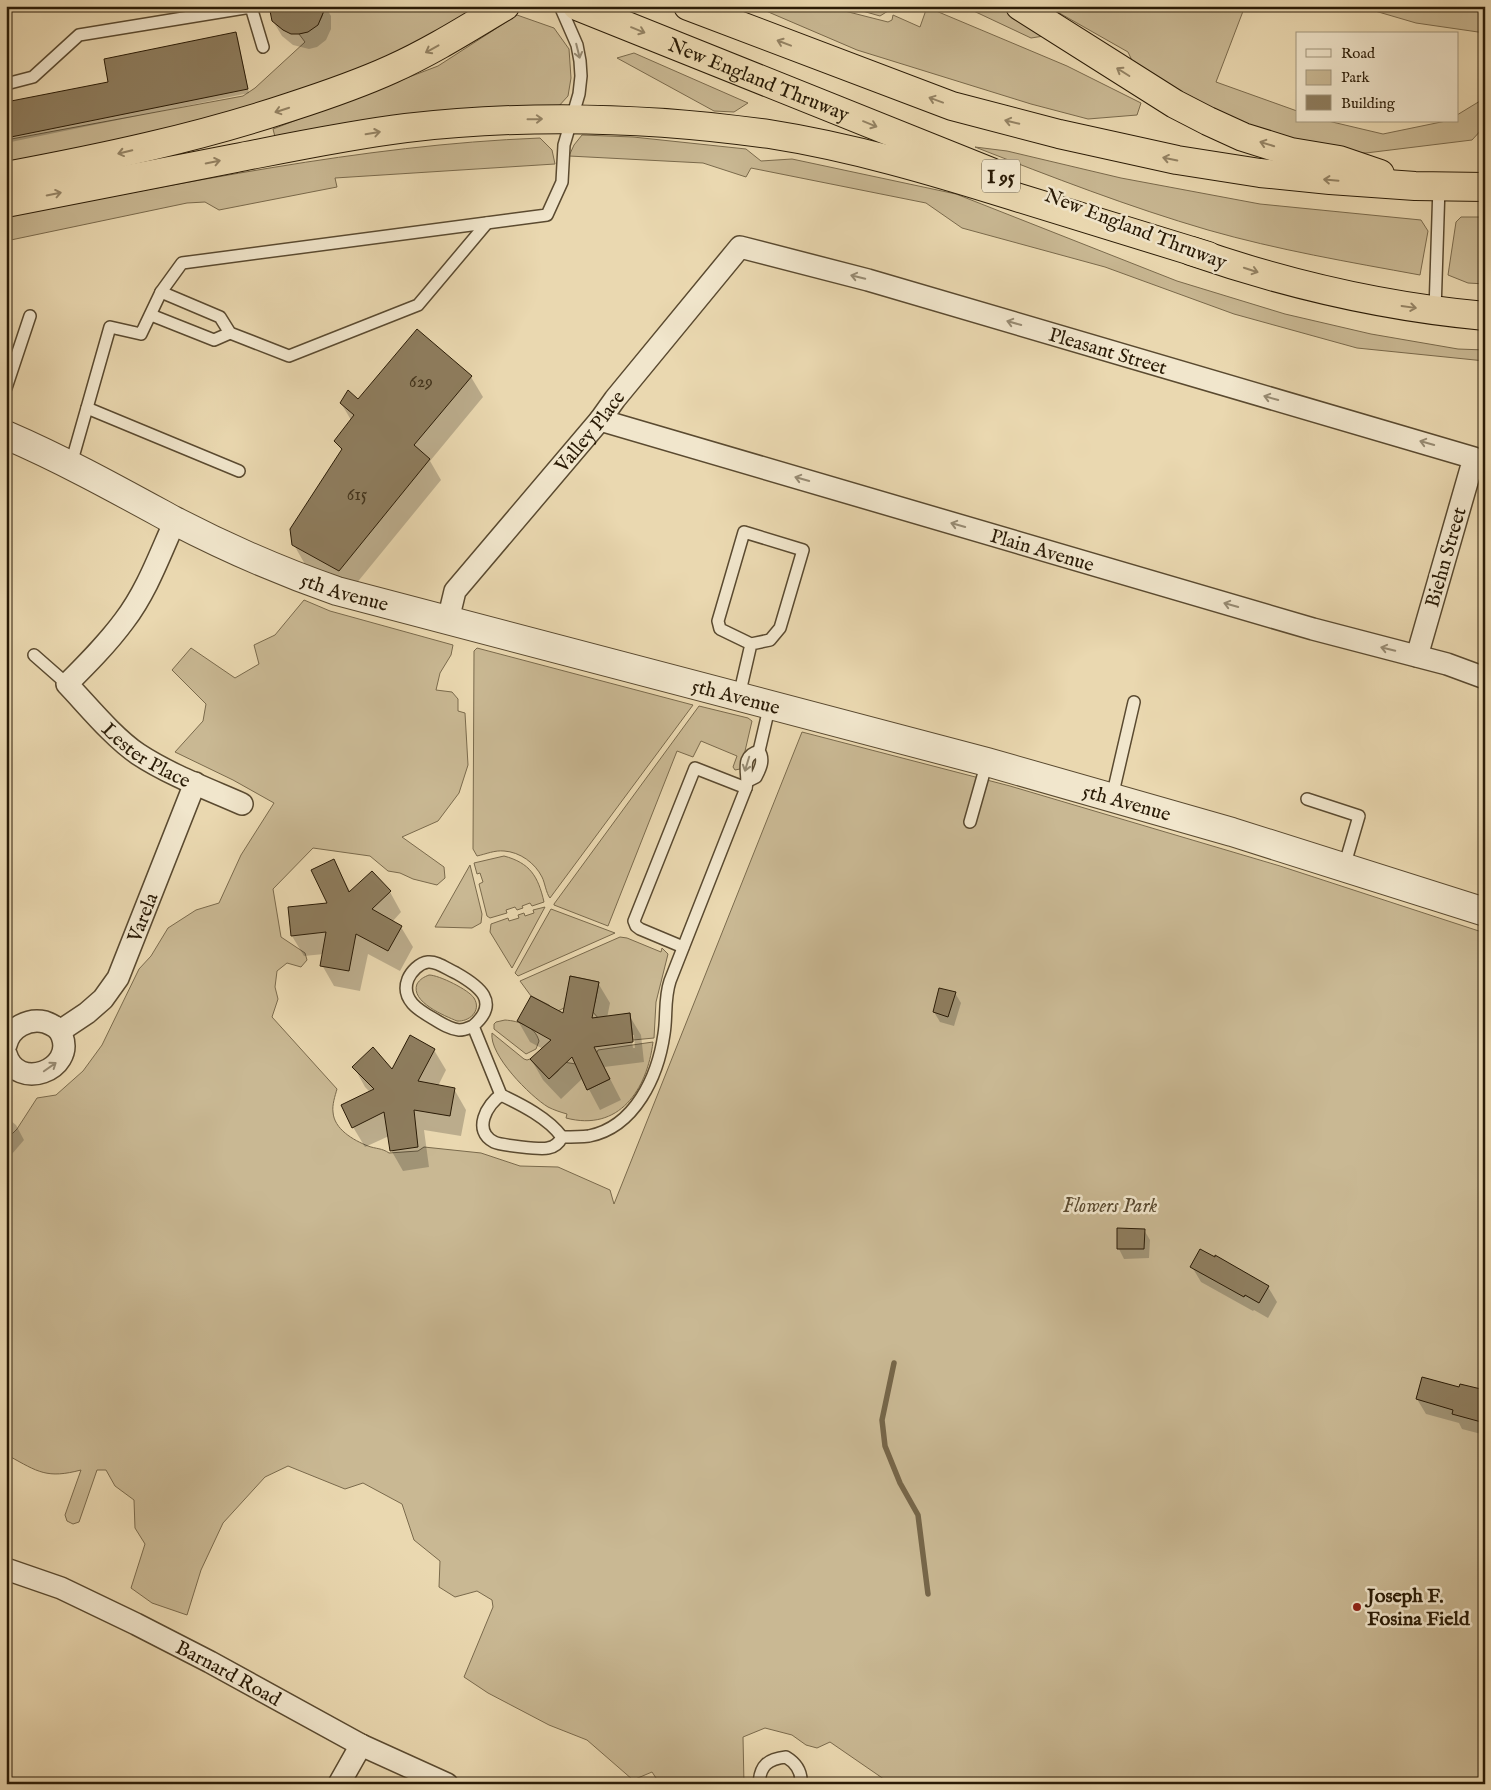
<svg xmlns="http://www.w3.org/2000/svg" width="1491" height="1790" font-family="'IM FELL English',serif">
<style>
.green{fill:#c9b893;stroke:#7a6a4c}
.shadow{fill:#0003;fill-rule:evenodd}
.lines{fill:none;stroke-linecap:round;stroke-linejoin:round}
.stream{stroke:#766649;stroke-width:5.5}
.building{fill:#8e7d5e;stroke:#2a1b06}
.service-casing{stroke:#5a4a30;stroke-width:14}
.minor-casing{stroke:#5a4a30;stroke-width:24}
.tertiary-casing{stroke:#5a4a30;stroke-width:30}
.motorway-casing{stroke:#2a1b06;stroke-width:30}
.service{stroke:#f1e6cc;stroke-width:11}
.minor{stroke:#f1e6cc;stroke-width:21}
.tertiary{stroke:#f1e6cc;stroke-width:28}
.motorway{stroke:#ead8b0;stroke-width:28}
.oneway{stroke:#948364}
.oneway2{stroke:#978b73}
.poi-dot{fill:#8f2418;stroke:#f1e6cc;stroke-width:2}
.labels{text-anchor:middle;stroke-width:5;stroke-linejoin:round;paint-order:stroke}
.number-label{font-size:18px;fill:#43341c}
.shield{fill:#f1e6cc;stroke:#665841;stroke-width:1}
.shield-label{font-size:19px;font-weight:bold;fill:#2a1b06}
.street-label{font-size:20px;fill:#2a1b06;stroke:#f1e6cc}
.park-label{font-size:20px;font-style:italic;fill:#5a4a30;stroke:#f1e6cc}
.poi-label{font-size:20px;font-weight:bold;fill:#2a1b06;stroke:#f1e6cc;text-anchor:start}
</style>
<rect width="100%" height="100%" fill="#ead8b0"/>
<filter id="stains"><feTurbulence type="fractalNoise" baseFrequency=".004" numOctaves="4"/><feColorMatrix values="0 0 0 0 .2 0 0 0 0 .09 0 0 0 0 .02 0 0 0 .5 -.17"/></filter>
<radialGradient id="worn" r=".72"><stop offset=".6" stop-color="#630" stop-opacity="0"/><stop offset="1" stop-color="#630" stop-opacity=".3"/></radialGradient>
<!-- green -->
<g class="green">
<path d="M324,6H479L384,61L318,86L191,124L6,165V140L243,96L255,88L305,42L299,34C314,30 323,22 324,6Z"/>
<path d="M766,6H825L888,22L892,20L893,15L920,27L926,10L929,8L1067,66L1141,103L1137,115L1088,119L1031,104L857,50L766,11Z"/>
<path d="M845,6H890L888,11L880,16Z"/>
<path d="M963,6H1002L1044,36L1031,38Z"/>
<path d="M1047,6H1245L1216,82L1297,111V121H1328L1383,134L1446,121H1457V115L1480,101L1483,128L1472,140L1366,153L1295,148L1226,120L1137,71L1128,52Z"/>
<path d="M1358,6H1485V33L1416,23Z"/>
<path d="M517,15L554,28L569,49L571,78L568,96L557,108L276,141L273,129L438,66Z"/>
<path d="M634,53L748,103L734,112L714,111L617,58Z"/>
<path d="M582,135L633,137L746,149L761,161L792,159L956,194L1177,281L1285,314L1371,334L1458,349L1485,350V361L1357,348L1234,314L1105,267L962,228L926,203L751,168L746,177L703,163L569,156L574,145Z"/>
<path d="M540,138L552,150L555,164L335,178L337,187L219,210L205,202L187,203L6,241V216C183,184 360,145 540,138Z"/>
<path d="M975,147L1007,151L1121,178L1260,204L1421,220L1428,231L1420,275C1349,262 1278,250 1208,230C1129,207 1052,177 975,147Z"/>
<path d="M1461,217H1485V284L1468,283L1448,275L1456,222Z"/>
<path d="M304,600L330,611L453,645L451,655L440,673L436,690L452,692L458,699V711L465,713L468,765L459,793L438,821L402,837L444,867L445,878L437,885L413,879L400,873L388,871L370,856L313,848L273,889L281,937L305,953L307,960L301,967L287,963L277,971L275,987L278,999L272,1017L337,1089C335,1096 332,1105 333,1112C334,1129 353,1140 368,1146C376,1149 382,1148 389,1153L418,1151L424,1147L481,1153L520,1166L558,1167L610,1190L614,1204L802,732L1010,786L1280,866L1485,933V1784H953L945,1782L943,1784H891L830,1742L817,1748L806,1745L792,1735L765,1728L743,1737L744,1784H660L652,1772L633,1780L587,1740L549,1725L488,1693L464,1677L493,1607L492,1600L477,1591L455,1597L439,1587L440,1561L414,1540L402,1504L363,1483L345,1489L288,1466L265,1477L223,1523L201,1570L187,1615L152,1603L131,1588L145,1544L135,1528L134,1500L115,1486L106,1470H97L79,1522L73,1524L67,1521L65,1515L81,1470C47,1479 38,1472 9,1456L6,1458V1140L17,1129L37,1098L56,1095L83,1071L102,1045L139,969L151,956L168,928L196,910L219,903L241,855L274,803L233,780L175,752L203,721L206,704L172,670L191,648L235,678L259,664L254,645L275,635Z"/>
<path d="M477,648L693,705L550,898C546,893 545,883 542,877C535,863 520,852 504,851C495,850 486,854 477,856L473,849L474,651Z"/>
<path d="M699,706L748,718L752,721L742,764L740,769L735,770L733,767L737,756L701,741L693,757L677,751L608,926L554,905V904Z"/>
<path d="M504,856C530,863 538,876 544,902L532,906L530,903L522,906L523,908L517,910L515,907L506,910L507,913L490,918L487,916L479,884L483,882L480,873L477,874L474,863Z"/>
<path d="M470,865L482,914L481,923L472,928L435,927Z"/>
<path d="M545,907L512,968L490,932L491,924L508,918L509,921L519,918L518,915L524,913L525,916L534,913L533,910Z"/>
<path d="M551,909L615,933L518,976L515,973Z"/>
<path d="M620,937L627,938L661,952L662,948L668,954L656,1002L654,1038L633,1040L630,1013L600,1020L591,1010L595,1002L599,982L570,976L568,1006L556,1012L549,1005L531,996L520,981Z"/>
<path d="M429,975C439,975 469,990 474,998C482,1011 469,1022 457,1021C445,1016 410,1002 417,984C420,979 424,977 429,975Z"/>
<path d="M505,1020C519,1021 535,1026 539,1041L536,1049L526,1054L494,1029V1024L496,1022Z"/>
<path d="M492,1033L524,1059L527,1060L530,1059L549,1079L558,1071L563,1062L576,1064L587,1090L610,1079L596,1054L598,1050L653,1042C647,1090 619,1132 566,1118L567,1114C560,1112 554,1110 548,1107C530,1096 489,1055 492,1033Z"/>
</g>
<!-- shadow -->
<g class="shadow">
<path d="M118,6H129L128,9Z"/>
<path d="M325,6L331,16V29L326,40L317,47L309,49L293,45L282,36L273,21Z"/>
<path d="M235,34L238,38L249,93L6,143V104L110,83Z"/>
<path d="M417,331L471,377L483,397L430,461L441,480L351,590L306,566L294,545L342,451L336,441L351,420L341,403L358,401Z"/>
<path d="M334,861L351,893L390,892L401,912L392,922L401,927L413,947L400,971L368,954L360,991L334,986L322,965L324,954L304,956L292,936L289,909L328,904Z"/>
<path d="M598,983L610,1003L607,1018L629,1015L641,1035L644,1062L604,1067L621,1100L600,1110L583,1078L561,1099L543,1080L531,1059L543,1049L530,1042L518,1021L564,1015ZM631,1035H634L635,1048H633Z"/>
<path d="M955,993L961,1003L954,1026L940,1022L934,1012Z"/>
<path d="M434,1050L446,1070L438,1086L454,1089L466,1110L461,1136L424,1130L429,1167L403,1171L391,1150L389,1136L365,1147L353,1127L370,1092L365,1087L354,1067L392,1071Z"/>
<path d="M6,1117L16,1125L24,1140L6,1161Z"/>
<path d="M1144,1230L1150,1240L1149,1258L1124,1259L1119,1249Z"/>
<path d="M1192,1267L1268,1287L1277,1302L1268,1318L1254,1310L1253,1311L1201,1282Z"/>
<path d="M1460,1389L1485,1392V1435L1462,1429L1459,1423L1426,1414L1417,1399Z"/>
</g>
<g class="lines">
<!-- stream -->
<path class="stream" d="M894,1363L882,1420L885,1446L900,1483L918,1515L928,1594"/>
</g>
<!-- building -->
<g class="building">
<path d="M269,6H326L318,25L308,32L299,34H291L283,30L272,21Z"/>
<path d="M236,32L248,89L6,138V102L108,82L104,59Z"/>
<path d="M417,329L472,376L414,445L430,459L339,571L292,545L290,529L342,449L334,441L354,415L340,403L348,390L358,399Z"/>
<path d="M334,859L349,892L372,871L391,891L372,909L402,926L388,951L356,934L349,971L320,966L326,932L291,936L288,907L327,903L311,870Z"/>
<path d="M570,976L599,982L592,1018L630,1013L633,1042L594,1047L610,1079L587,1090L572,1057L549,1079L530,1059L551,1040L517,1021L531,996L563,1013Z"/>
<path d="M939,988L956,992L948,1017L933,1012Z"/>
<path d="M410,1035L435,1049L418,1081L455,1088L450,1116L414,1110L418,1147L390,1151L384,1112L352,1128L341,1105L374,1089L352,1067L373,1047L392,1069Z"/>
<path d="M1117,1228L1145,1229L1144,1249H1117Z"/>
<path d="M1200,1249L1215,1257V1255L1269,1286L1259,1303L1245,1295L1244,1297L1190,1267Z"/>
<path d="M1422,1377L1459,1387L1460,1384L1485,1390V1423L1452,1414L1453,1410L1416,1399Z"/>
</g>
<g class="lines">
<defs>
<g id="service">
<path d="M6,84L33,77L79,35L251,7L263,47"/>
<path d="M161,292L220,317L230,333L289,356L418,305L487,223"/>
<path d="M1435,311L1439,186"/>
<path d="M151,315L214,340L230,333"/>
<path d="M6,388L30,316"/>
<path d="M87,408L239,471"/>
<path d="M71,464L110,327L141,334L161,292L182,263L547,215L562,182L564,145L579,94L581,76L580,61L577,45L560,6"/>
<path d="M34,655L67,684"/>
<path d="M739,696L751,644L720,629L718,621L744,532L803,550L780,628L770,640L751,644"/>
<path d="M748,781L756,777C760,769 765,760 759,751L770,704"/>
<path d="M1112,797L1134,702"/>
<path d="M1307,799L1359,816L1344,867"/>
<path d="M970,822L987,762"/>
<path d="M683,947L640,929L636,926L634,921L695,768L746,788"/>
<path d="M473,1026C468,1028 465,1030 459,1030C450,1029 442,1024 434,1019C420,1011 400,1000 408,979C411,972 419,963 428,962C437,961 447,969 456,973C479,986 501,1002 473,1026L501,1095"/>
<path d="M501,1095C522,1105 548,1118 562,1137C559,1143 555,1147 548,1148C541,1150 500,1145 494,1142C472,1131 487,1104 501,1095Z"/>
<path d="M562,1137C571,1137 580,1137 589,1136C635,1127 658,1076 664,1034C667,1016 664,999 670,981L746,788C750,776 738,756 759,751"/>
<path d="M759,1784C760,1765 768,1759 786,1757C796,1763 802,1771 801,1784"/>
</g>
<g id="minor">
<path id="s1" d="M600,420L1313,629L1447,664L1485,678"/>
<path id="s2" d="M175,521C160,554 147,591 124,621C107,644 87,664 67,684C88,706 113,737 138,754C170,775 208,789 242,804"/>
<path id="s3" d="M448,620L455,591L600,420L615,399L740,247L868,280L1474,458L1417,656"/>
<path id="s4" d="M60,1031L87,1013L103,999L118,978L195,783"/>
<path d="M6,1045C10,1027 29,1018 45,1022C53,1025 59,1028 62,1036C75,1070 17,1092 6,1054"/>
<path id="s5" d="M6,1569L61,1588L136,1624L210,1662L361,1745L447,1784"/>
<path d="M339,1784L361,1745"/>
</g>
<g id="tertiary">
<path id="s6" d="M6,435C64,460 118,490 173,520C225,547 282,572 337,591L987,762L1232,832L1485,912"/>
</g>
<g id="motorway">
<path id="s7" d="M577,6L991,172"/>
<path d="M688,6L952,106L1059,134L1177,160L1260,173L1330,180L1415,186L1485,187"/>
<path d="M1020,6L1175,104L1208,121L1243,137L1291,152L1339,160L1380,174"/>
<path d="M6,176C102,158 197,138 290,107C324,96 359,84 392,69C432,51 468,28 505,6"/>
<path d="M6,203C83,188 159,173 236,158C292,147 349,135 406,128C527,114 648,117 769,134C852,147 933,171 1013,196C1078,216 1143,236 1208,256"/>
<path d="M1191,251C1286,284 1385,307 1485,316"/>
</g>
</defs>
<!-- service casing -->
<use href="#service" class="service-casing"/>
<!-- minor casing -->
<use href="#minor" class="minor-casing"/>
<!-- tertiary casing -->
<use href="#tertiary" class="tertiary-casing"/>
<!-- motorway casing -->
<use href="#motorway" class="motorway-casing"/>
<!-- service -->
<use href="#service" class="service"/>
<!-- minor -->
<use href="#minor" class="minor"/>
<!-- tertiary -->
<use href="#tertiary" class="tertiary"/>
<!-- motorway -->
<use href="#motorway" class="motorway"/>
</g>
<!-- one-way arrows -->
<defs><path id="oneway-shaft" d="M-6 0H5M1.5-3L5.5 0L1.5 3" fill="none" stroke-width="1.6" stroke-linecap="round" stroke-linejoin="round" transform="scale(1.25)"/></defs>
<g class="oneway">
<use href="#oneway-shaft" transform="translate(638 30) rotate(22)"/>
<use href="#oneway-shaft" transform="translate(784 43) rotate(-159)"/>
<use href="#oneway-shaft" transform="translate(432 49) rotate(151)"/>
<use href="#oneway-shaft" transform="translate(1123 72) rotate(-148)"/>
<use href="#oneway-shaft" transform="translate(936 100) rotate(-160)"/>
<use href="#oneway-shaft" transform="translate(282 110) rotate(162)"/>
<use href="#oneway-shaft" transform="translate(535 119) rotate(-1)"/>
<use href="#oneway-shaft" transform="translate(1012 122) rotate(-166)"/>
<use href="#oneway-shaft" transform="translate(870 124) rotate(22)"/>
<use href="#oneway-shaft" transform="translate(373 133) rotate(-9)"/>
<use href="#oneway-shaft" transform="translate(1267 144) rotate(-163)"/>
<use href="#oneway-shaft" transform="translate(125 152) rotate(167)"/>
<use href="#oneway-shaft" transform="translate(1170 159) rotate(-168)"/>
<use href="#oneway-shaft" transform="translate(213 162) rotate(-11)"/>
<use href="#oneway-shaft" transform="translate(1331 180) rotate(-175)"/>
<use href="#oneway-shaft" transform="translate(54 194) rotate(-11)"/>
<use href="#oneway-shaft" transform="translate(1251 270) rotate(18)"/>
<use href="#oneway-shaft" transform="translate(1409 307) rotate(8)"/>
</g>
<g class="oneway2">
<use href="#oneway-shaft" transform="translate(578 51) rotate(76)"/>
<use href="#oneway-shaft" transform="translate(858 277) rotate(-166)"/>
<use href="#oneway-shaft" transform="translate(1014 323) rotate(-164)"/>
<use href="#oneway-shaft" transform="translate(1271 398) rotate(-164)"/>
<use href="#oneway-shaft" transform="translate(1427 443) rotate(-164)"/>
<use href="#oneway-shaft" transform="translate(802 479) rotate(-164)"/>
<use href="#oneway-shaft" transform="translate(958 525) rotate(-164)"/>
<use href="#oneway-shaft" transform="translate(1231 605) rotate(-164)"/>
<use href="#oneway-shaft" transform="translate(1388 649) rotate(-166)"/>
<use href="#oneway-shaft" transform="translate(747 764) rotate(107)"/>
<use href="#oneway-shaft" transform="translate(50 1067) rotate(-35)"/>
</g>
<!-- markers -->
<circle class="poi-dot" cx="1357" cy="1607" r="5"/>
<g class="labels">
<!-- number labels -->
<g class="number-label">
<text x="421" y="387">629</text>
<text x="357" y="500">615</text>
</g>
<!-- shield labels -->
<rect class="shield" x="982" y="159.5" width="38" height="33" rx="4"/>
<g class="shield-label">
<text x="1001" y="183">I 95</text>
</g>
<!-- street labels -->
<g class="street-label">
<text dy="7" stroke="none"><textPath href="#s7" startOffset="196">New England Thruway</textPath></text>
<text transform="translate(1136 228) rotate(21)" y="7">New England Thruway</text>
<text dy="7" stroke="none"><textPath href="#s3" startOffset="859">Pleasant Street</textPath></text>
<text dy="7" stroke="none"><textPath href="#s3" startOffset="239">Valley Place</textPath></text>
<text dy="7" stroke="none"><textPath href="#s1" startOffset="461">Plain Avenue</textPath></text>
<text transform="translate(1445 557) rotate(-74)" y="7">Biehn Street</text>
<text dy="7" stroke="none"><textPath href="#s6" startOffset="374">5th Avenue</textPath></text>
<text dy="7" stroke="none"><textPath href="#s6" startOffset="779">5th Avenue</textPath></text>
<text dy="7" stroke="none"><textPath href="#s2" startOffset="305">Lester Place</textPath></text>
<text dy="7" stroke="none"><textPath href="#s6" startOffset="1184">5th Avenue</textPath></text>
<text dy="7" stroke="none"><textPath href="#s4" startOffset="145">Varela</textPath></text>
<text dy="7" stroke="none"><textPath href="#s5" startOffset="246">Barnard Road</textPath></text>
</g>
<!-- park labels -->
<g class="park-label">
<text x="1110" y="1212">Flowers Park</text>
</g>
<!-- poi labels -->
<g class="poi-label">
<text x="1367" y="1602">Joseph F.<tspan x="1367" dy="23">Fosina Field</tspan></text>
</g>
</g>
<!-- margin -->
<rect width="1491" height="1790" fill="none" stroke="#ead8b0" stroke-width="25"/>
<rect x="8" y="8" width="1476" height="1775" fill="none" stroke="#2a1b06" stroke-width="2.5"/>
<rect x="12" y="12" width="1466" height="1765" fill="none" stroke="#2a1b06"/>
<!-- legend -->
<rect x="1296" y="32" width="162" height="90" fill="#f1e6cc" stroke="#a1957d"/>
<rect x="1306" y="49" width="25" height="8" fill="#f1e6cc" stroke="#a1957d"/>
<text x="1341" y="58" font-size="15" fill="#2a1b06">Road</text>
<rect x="1306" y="70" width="25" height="15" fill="#c9b893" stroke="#a1957d"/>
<text x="1341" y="82" font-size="15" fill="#2a1b06">Park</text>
<rect x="1306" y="95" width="25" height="15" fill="#8e7d5e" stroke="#a1957d"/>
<text x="1341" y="108" font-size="15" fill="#2a1b06">Building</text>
<rect width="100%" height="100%" filter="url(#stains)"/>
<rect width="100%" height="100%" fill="url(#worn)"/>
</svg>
